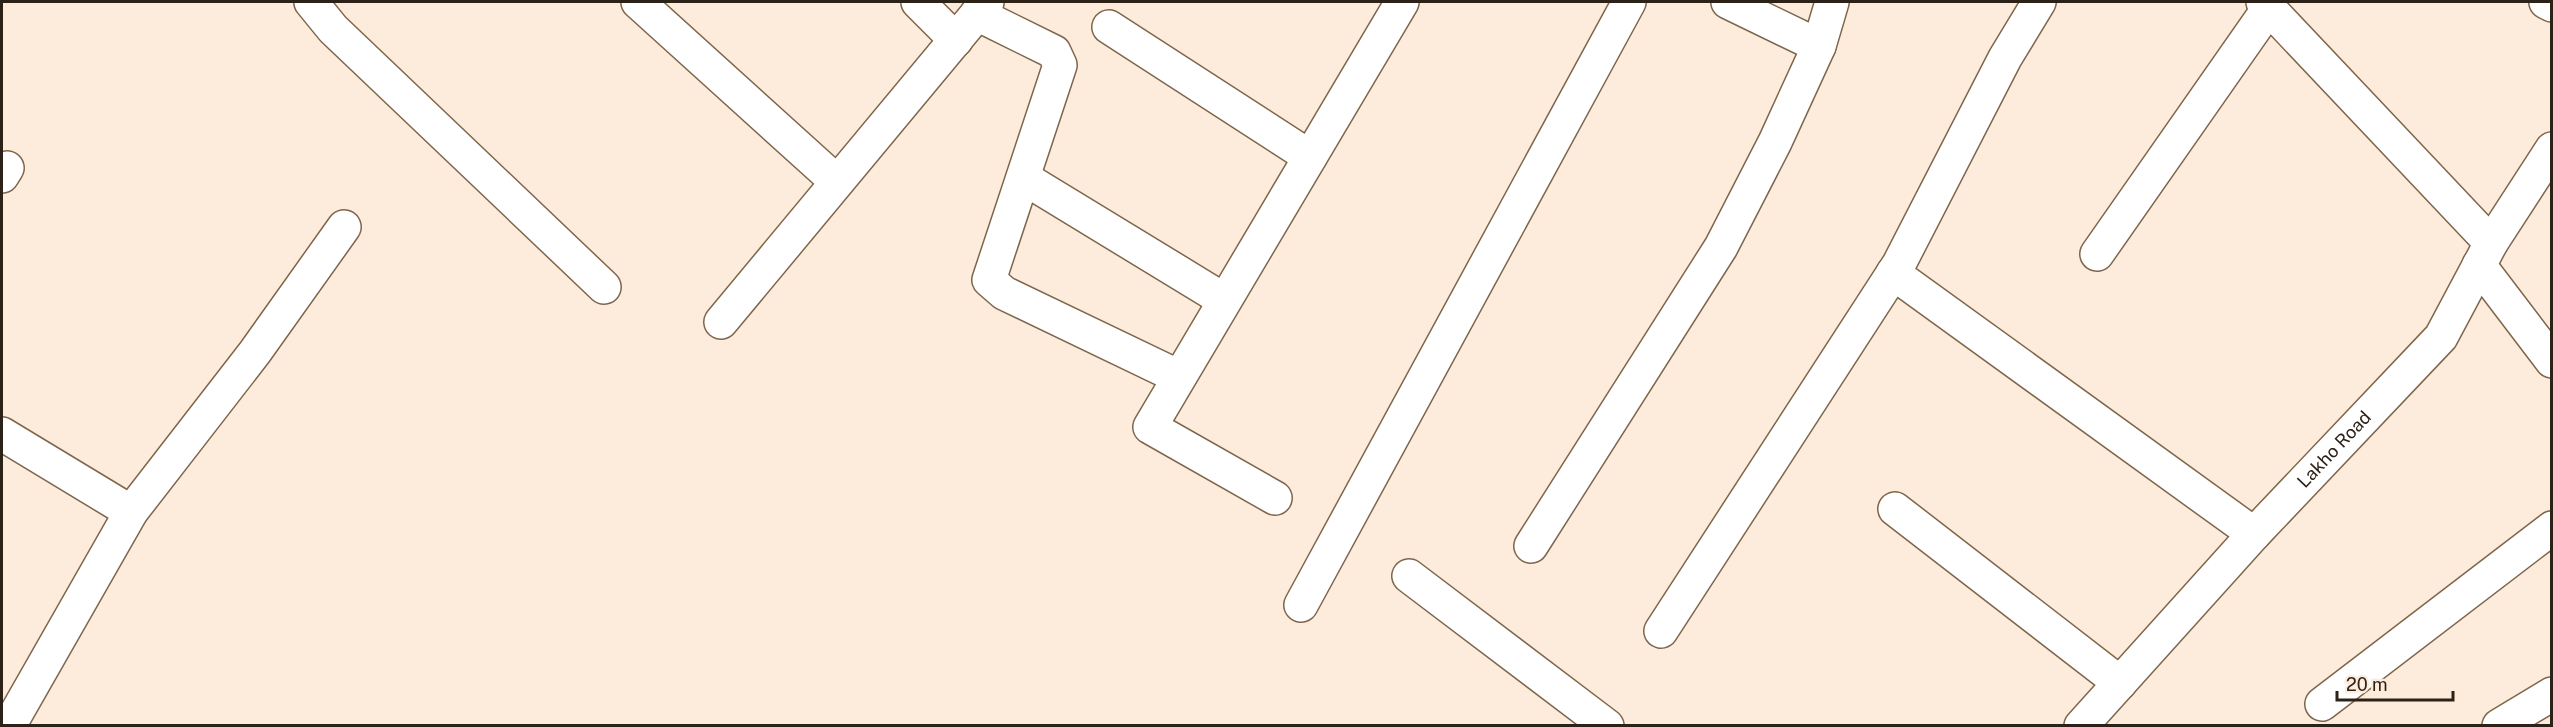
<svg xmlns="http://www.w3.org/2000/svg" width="2553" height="727" font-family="'Public Sans',sans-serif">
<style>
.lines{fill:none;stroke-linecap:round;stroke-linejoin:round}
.minor-casing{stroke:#7e664c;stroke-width:36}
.minor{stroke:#fff;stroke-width:33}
.labels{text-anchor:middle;stroke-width:6;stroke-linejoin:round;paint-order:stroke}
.street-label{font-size:18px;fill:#2d2218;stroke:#fdecdb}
</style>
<rect width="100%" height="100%" fill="#fdecdb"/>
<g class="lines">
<defs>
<g id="minor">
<path d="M311,2L333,29L604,287"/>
<path d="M638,2L837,182"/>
<path d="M918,2L956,40"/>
<path d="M1728,2L1819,46"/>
<path d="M2263,2L2491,243"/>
<path d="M2546,2L2552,5"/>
<path d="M977,14L1054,52L1060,65L989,280L1004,293L1179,377"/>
<path d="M1109,27L1310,157"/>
<path d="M2,176L7,168"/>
<path d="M1024,178L1224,300"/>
<path d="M2097,254L2269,8"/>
<path d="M2479,265L2552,361"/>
<path d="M1893,273L2254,534"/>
<path d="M721,322L987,2"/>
<path d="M2,434L131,512"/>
<path d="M1275,498L1150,427L1402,2"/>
<path d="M1895,509L2120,683"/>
<path d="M1531,546L1721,247L1775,142L1819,46L1832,2"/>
<path d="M1409,576L1607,726"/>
<path d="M1301,605L1629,2"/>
<path d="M1661,631L1899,264L2005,58L2039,2"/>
<path d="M2322,704L2552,528"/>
<path d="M9,726L131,512L255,352L344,227"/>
<path id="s1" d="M2081,726L2254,534L2441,337L2491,243L2552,149"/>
<path d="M2499,726L2552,694"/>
</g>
</defs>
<!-- minor casing -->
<use href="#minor" class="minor-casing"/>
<!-- minor -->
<use href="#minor" class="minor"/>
</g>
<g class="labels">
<!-- street labels -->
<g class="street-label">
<text dy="6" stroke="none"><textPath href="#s1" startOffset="375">Lakho Road</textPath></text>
</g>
</g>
<!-- border -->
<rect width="2553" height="727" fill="none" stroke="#2d2218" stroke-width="6"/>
<!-- scale -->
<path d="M2337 691v9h116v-9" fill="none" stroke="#2d2218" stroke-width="3"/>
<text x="2346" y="691" font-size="18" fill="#2d2218" stroke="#fdecdb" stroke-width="4.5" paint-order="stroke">20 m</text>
</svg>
